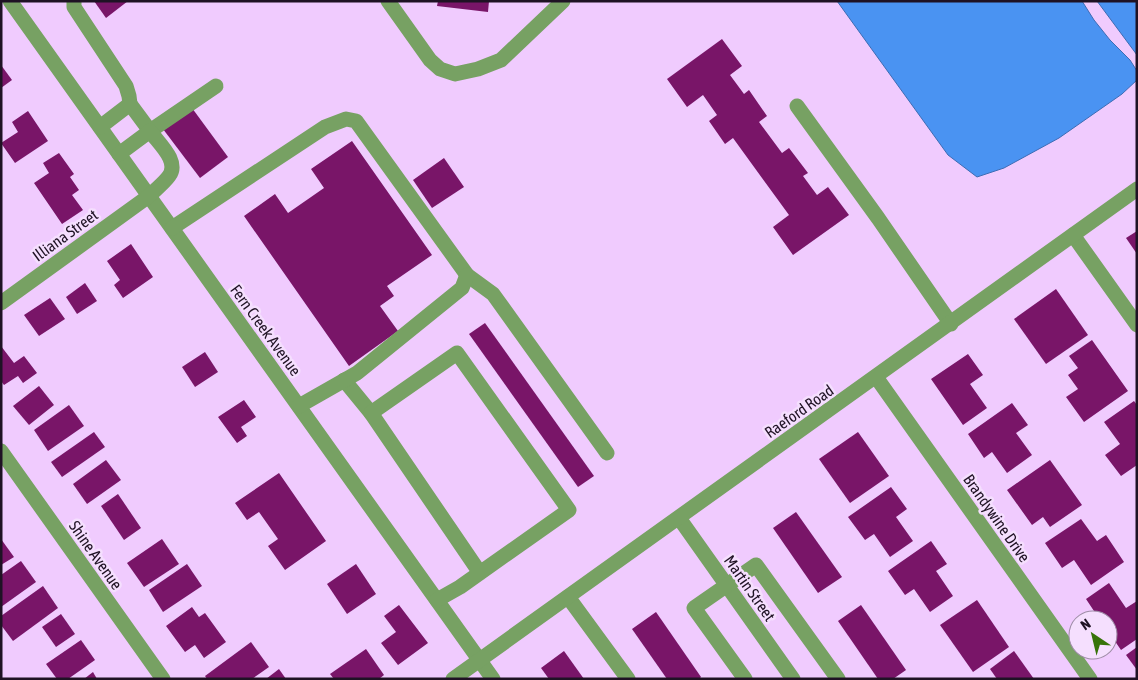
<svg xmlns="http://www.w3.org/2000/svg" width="1138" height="680" font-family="'Asap Condensed',sans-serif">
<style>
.water{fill:#4a93f2;stroke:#3d6cb4}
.building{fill:#791568}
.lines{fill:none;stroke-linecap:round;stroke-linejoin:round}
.minor{stroke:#77a163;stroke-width:15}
.labels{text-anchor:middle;stroke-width:5;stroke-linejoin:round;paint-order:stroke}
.street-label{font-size:16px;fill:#1f1224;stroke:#f5dffe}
</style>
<rect width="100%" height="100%" fill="#f0cbfe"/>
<!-- water -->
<g class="water">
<path d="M837,1H1082L1094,20L1110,40L1130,60L1137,71V80L1122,94L1059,138L1004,168L977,177L948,155Z"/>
<path d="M1097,1H1137V55Z"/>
</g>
<!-- building -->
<g class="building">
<path d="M94,1H128L106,18Z"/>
<path d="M438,1H489L488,12L437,6Z"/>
<path d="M722,39L742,66L730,75L744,94L749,90L767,116L759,122L782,153L789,148L808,173L803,176L817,195L828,187L849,215L793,255L773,227L789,215L733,138L725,144L709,121L717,115L703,95L687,107L667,79Z"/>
<path d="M1,65L12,80L1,88Z"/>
<path d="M192,108L228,157L200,178L163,129Z"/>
<path d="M28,111L48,141L15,163L1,143L18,132L12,122Z"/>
<path d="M352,141L432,255L387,286L394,296L380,306L398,331L349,366L244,216L275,194L288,213L324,188L311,169Z"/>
<path d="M59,153L74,174L70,177L79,190L72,195L83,210L62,224L34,183L49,173L43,163Z"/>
<path d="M444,158L464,187L432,208L413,180Z"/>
<path d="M1137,231V254L1126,238Z"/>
<path d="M131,244L153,277L123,298L114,285L120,280L107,261Z"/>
<path d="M85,283L97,301L77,314L66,297Z"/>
<path d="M1056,289L1088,335L1046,364L1014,319Z"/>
<path d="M50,298L65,319L39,336L24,315Z"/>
<path d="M485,323L594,476L578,487L469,334Z"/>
<path d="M1092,340L1128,391L1084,422L1066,397L1078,389L1068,375L1078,368L1069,356Z"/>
<path d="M1,346L14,363L24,356L37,373L23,383L18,376L4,385L1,381Z"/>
<path d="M205,352L218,372L195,387L182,367Z"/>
<path d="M968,354L983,375L970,384L987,408L963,425L931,379Z"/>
<path d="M39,386L54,405L29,425L13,406Z"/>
<path d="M244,400L256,417L241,427L247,436L237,443L218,417Z"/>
<path d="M1134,401L1137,405V465L1121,476L1105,455L1120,444L1104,422Z"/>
<path d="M1012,403L1028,425L1016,433L1032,455L1007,473L992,452L984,458L968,434Z"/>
<path d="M69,405L84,426L48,451L34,430Z"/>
<path d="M94,432L105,447L62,477L51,462Z"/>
<path d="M858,432L889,476L850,503L819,459Z"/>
<path d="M106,460L121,480L87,504L73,484Z"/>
<path d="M1050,460L1082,505L1050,527L1043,517L1032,525L1007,490Z"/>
<path d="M279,473L326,541L285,570L268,546L278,539L259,512L247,520L235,503Z"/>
<path d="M891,487L907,509L896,517L913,541L890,557L874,534L865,540L848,517Z"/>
<path d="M118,494L141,528L124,540L101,506Z"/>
<path d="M796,512L842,577L818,593L773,528Z"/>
<path d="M1081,519L1097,541L1106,535L1124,562L1091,585L1074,560L1062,568L1045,543Z"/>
<path d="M1,539L14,557L1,565Z"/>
<path d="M162,539L179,564L144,587L127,563Z"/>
<path d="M931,541L947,564L936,571L953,596L930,612L914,589L905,595L888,571Z"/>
<path d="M21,561L36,582L1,607V575Z"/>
<path d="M187,564L202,586L163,612L149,590Z"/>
<path d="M356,564L376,594L347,614L327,584Z"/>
<path d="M1109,583L1126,608L1137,601V639L1121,650L1108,631V620H1100L1086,599Z"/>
<path d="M43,586L58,608L13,641L1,625V616Z"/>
<path d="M977,600L1009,647L973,672L940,625Z"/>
<path d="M399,605L428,643L398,665L381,643L396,632L384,616Z"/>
<path d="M861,605L906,670L893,679H878L838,621Z"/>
<path d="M192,607L199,617L205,613L226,642L204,658L195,645L185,652L166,626Z"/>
<path d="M656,612L701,677L699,679H667L632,629Z"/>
<path d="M61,614L75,634L56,647L42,627Z"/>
<path d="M81,640L95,660L68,679H57L46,664Z"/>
<path d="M251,642L269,667L252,679H207L205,676Z"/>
<path d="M1137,647V670L1126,655Z"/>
<path d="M366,649L384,675L379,679H334L330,674Z"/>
<path d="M564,651L584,679H549L541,668Z"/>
<path d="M1014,651L1034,679H997L990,669Z"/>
<path d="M279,669L286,679H266Z"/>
<path d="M93,672L97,679H84Z"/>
</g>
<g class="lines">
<!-- minor -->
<g class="minor">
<path d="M10,1L493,679"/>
<path d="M74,1V7L126,86L129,96L130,104L100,127"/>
<path d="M388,1L430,60L440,69L455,74L478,69L501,60L563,1"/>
<path d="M130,104L150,131L216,86"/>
<path d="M797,106L878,218L951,324"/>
<path d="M172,228L325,127L346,119L356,121L467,275L493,294L607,453"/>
<path d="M1073,235L1137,325"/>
<path d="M1,303L149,196C155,190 164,183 169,176C180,161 158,143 150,131L119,154"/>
<path d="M876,377L1090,679"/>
<path d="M344,380L371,413"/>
<path d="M299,406L357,373L462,288L467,275"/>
<path d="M1,451L163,679"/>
<path d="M679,518L793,679"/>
<path d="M568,597L628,679"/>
<path d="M437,600L460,587L569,510L457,353L371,413L480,573"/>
<path d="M453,679L1137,189"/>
<path d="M745,679L694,608L756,565L838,679"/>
</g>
</g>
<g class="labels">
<!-- street labels -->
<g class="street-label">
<text transform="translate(65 235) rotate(-36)" y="6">Illiana Street</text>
<text transform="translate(266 330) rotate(54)" y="6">Fern Creek Avenue</text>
<text transform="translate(799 411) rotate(-35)" y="6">Raeford Road</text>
<text transform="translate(997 518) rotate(55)" y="6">Brandywine Drive</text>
<text transform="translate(96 555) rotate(55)" y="6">Shine Avenue</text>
<text transform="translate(750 588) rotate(55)" y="6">Martin Street</text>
</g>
</g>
<!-- border -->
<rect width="1138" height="680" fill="none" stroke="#1f1224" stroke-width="5"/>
<!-- north arrow -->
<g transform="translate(1093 635) rotate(325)"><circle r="24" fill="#f5dffe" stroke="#9f8da7"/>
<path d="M0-4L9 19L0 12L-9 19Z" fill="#377309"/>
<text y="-8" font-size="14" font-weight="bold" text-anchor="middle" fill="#1f1224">N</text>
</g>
</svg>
